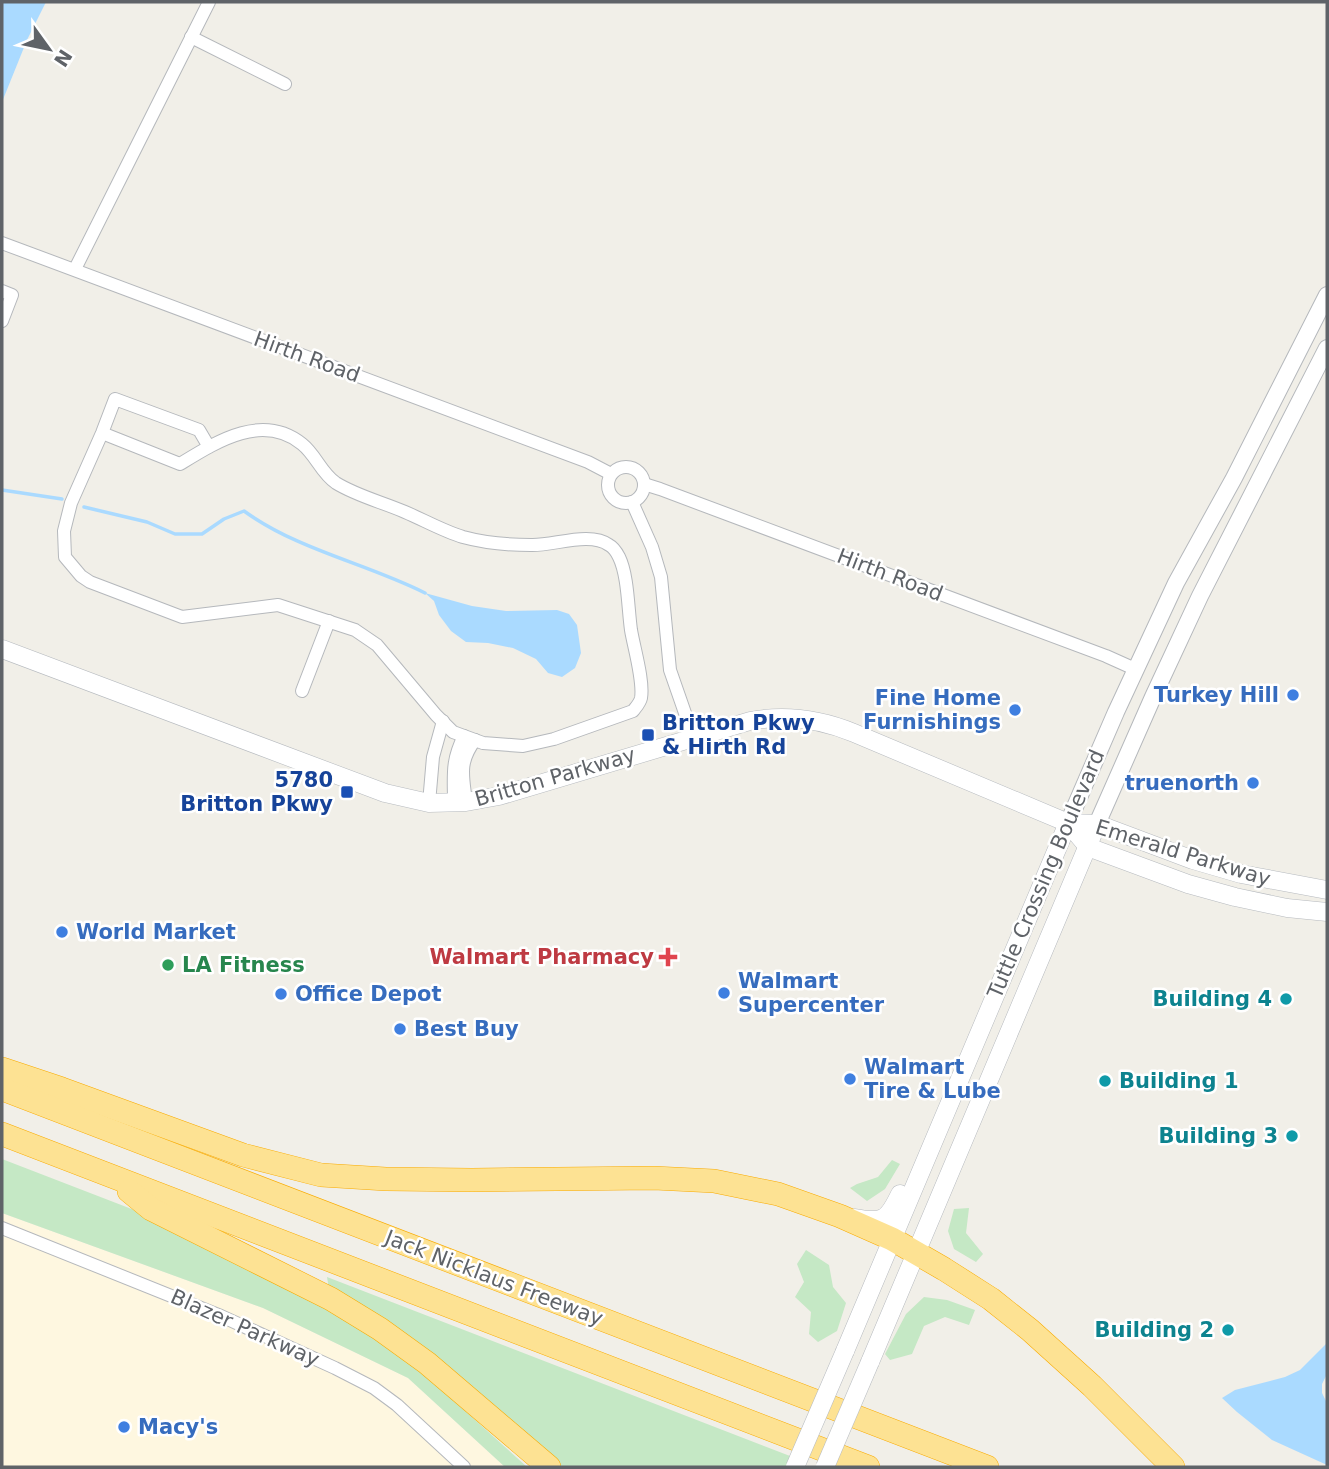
<svg xmlns="http://www.w3.org/2000/svg" width="1329" height="1469" font-family="'DejaVu Sans',sans-serif">
<style>
.commercial{fill:#fef7e0}
.green{fill:#c5e8c5}
.water{fill:#aadaff}
.lines{fill:none;stroke-linecap:round;stroke-linejoin:round}
.stream{stroke:#aadaff;stroke-width:3.5}
.minor-casing{stroke:#b5b8bc;stroke-width:14}
.tertiary-casing{stroke:#b5b8bc;stroke-width:18}
.secondary-casing{stroke:#b6babf;stroke-width:19}
.motorway-casing{stroke:#f9ab00;stroke-width:24}
.minor{stroke:#fff;stroke-width:12}
.tertiary{stroke:#fff;stroke-width:16}
.secondary{stroke:#fff;stroke-width:18}
.motorway{stroke:#fde293;stroke-width:23}
.secondary-bridge-casing{stroke:#b6babf;stroke-width:19;stroke-linecap:butt}
.secondary-bridge{stroke:#fff;stroke-width:18}
.shop-dot{fill:#3f7fe0;stroke:#fff;stroke-width:2.5}
.transit-dot{fill:#1a4fb4;stroke:#fff;stroke-width:2.5}
.health-dot{fill:#e0444e;stroke:#fff;stroke-width:2.5}
.leisure-dot{fill:#2e9e5b;stroke:#fff;stroke-width:2.5}
.culture-dot{fill:#0f9aa8;stroke:#fff;stroke-width:2.5}
.labels{text-anchor:middle;stroke-width:5;stroke-linejoin:round;paint-order:stroke}
.street-label{font-size:21px;fill:#5f6368;stroke:#fff}
.shop-label{font-size:21px;font-weight:bold;fill:#366cbe;stroke:#fff;text-anchor:start}
.transit-label{font-size:21px;font-weight:bold;fill:#164399;stroke:#fff;text-anchor:start}
.health-label{font-size:21px;font-weight:bold;fill:#be3a42;stroke:#fff;text-anchor:end}
.leisure-label{font-size:21px;font-weight:bold;fill:#27864d;stroke:#fff;text-anchor:start}
.culture-label{font-size:21px;font-weight:bold;fill:#0d838f;stroke:#fff;text-anchor:end}
</style>
<rect width="100%" height="100%" fill="#f1efe8"/>
<!-- commercial -->
<path class="commercial" d="M2,1213L263,1308L408,1378L505,1467H2Z"/>
<!-- green -->
<g class="green">
<path d="M2,1159L142,1213L332,1308L421,1371L527,1467H505L408,1378L263,1308L2,1213Z"/>
<path d="M892,1160L900,1164L885,1189L867,1201L850,1188L857,1184L878,1177Z"/>
<path d="M969,1208L966,1233L983,1254L976,1262L954,1249L948,1231L954,1209Z"/>
<path d="M806,1250L829,1265L833,1287L846,1303L837,1331L818,1342L809,1334L811,1312L795,1297L804,1282L797,1264Z"/>
<path d="M327,1277L790,1456L786,1467H562L435,1358L329,1289Z"/>
<path d="M924,1297L947,1300L975,1310L969,1325L945,1317L924,1326L912,1354L890,1360L885,1354L906,1314Z"/>
</g>
<!-- water -->
<g class="water">
<path d="M2,2H46L27,40L2,102Z"/>
<path d="M425,593L472,606L506,611L557,610L569,614L577,625L581,653L575,668L562,677L548,673L536,659L513,648L488,643L466,642L451,631L439,615L434,601Z"/>
<path d="M1327,1343V1374L1322,1384V1393L1327,1403V1465L1272,1440L1237,1412L1222,1398L1235,1390L1285,1377L1300,1370Z"/>
</g>
<g class="lines">
<!-- stream -->
<g class="stream">
<path d="M2,490L62,499"/>
<path d="M84,507L147,522L175,534H202L224,519L244,511C298,550 365,563 425,593"/>
</g>
<defs>
<g id="minor">
<path d="M191,37L285,84"/>
<path d="M2,243L588,462L611,474"/>
<path d="M75,269L209,2"/>
<path d="M2,291L12,295L2,321"/>
<path d="M102,433L180,464C216,442 262,412 302,444C316,455 321,473 336,483C357,496 382,502 405,512C424,520 443,531 463,537C485,543 508,545 531,545C553,546 590,531 609,545C613,547 617,553 619,557C628,575 628,609 631,630C634,648 644,681 641,698C640,703 636,707 633,711L554,739L523,746L483,743L453,732L436,715L377,645L355,630L278,605L182,617L90,582L81,576L65,557L64,531L71,503L102,433L115,399L199,430L209,447"/>
<circle cx="626" cy="485" r="18"/>
<path d="M644,484L660,489L1106,656L1135,669"/>
<path d="M632,502L652,547L661,577L670,670L693,736"/>
<path d="M302,691L329,621"/>
<path d="M466,802C463,776 458,763 475,740"/>
<path d="M429,803L433,757L443,721"/>
<path d="M454,803C454,775 451,762 464,736"/>
<path d="M2,1228L221,1316L335,1368L374,1388L397,1405L464,1467"/>
</g>
<g id="tertiary">
<path d="M1068,823L1116,712L1176,583L1234,478L1327,295"/>
<path d="M1097,824L1153,697L1200,596L1327,348"/>
</g>
<g id="secondary">
<path d="M2,649L385,793L429,803L466,802L499,796L750,721C787,714 820,719 854,733L1068,823L1097,824L1193,860L1241,874L1327,890"/>
<path d="M1068,823L1088,847L1188,884L1235,897L1287,908L1327,912"/>
<path d="M855,1218C883,1223 887,1221 900,1194"/>
<path d="M845,1351L1068,823"/>
<path d="M870,1362L1097,824"/>
</g>
<g id="motorway">
<path d="M2,1069L62,1089L243,1155L321,1175L386,1179L472,1180L654,1178L714,1181L778,1194L840,1216L892,1239L944,1269L991,1299L1030,1330L1092,1386L1173,1467"/>
<path d="M2,1089L987,1467"/>
<path d="M2,1134L868,1467"/>
<path d="M129,1191L151,1209L331,1299L380,1329L427,1363L549,1467"/>
</g>
</defs>
<!-- minor casing -->
<use href="#minor" class="minor-casing"/>
<!-- tertiary casing -->
<use href="#tertiary" class="tertiary-casing"/>
<!-- secondary casing -->
<use href="#secondary" class="secondary-casing"/>
<!-- motorway casing -->
<use href="#motorway" class="motorway-casing"/>
<!-- minor -->
<use href="#minor" class="minor"/>
<!-- tertiary -->
<use href="#tertiary" class="tertiary"/>
<!-- secondary -->
<use href="#secondary" class="secondary"/>
<!-- motorway -->
<use href="#motorway" class="motorway"/>
<defs>
<g id="secondary-bridge">
<path d="M795,1467L845,1351"/>
<path d="M825,1467L870,1362"/>
</g>
</defs>
<!-- secondary-bridge casing -->
<use href="#secondary-bridge" class="secondary-bridge-casing"/>
<!-- secondary-bridge -->
<use href="#secondary-bridge" class="secondary-bridge"/>
</g>
<!-- markers -->
<g class="shop-dot">
<circle cx="1293" cy="695" r="7"/>
<circle cx="1015" cy="710" r="7"/>
<circle cx="1253" cy="783" r="7"/>
<circle cx="62" cy="932" r="7"/>
<circle cx="724" cy="993" r="7"/>
<circle cx="281" cy="994" r="7"/>
<circle cx="400" cy="1029" r="7"/>
<circle cx="850" cy="1079" r="7"/>
<circle cx="124" cy="1427" r="7"/>
</g>
<g class="transit-dot">
<rect x="641" y="728" width="14" height="14" rx="3.5"/>
<rect x="340" y="785" width="14" height="14" rx="3.5"/>
</g>
<path class="health-dot" d="M664.5 946.5h7v7h7v7h-7v7h-7v-7h-7v-7h7z"/>
<circle class="leisure-dot" cx="168" cy="965" r="7"/>
<g class="culture-dot">
<circle cx="1286" cy="999" r="7"/>
<circle cx="1105" cy="1081" r="7"/>
<circle cx="1292" cy="1136" r="7"/>
<circle cx="1228" cy="1330" r="7"/>
</g>
<g class="labels">
<!-- street labels -->
<g class="street-label">
<text transform="translate(307 357) rotate(20)" y="7">Hirth Road</text>
<text transform="translate(890 575) rotate(21)" y="7">Hirth Road</text>
<text transform="translate(555 777) rotate(-16)" y="7">Britton Parkway</text>
<text transform="translate(1183 853) rotate(17)" y="7">Emerald Parkway</text>
<text transform="translate(1046 874) rotate(-67)" y="7">Tuttle Crossing Boulevard</text>
<text transform="translate(494 1278) rotate(21)" y="7">Jack Nicklaus Freeway</text>
<text transform="translate(245 1328) rotate(24)" y="7">Blazer Parkway</text>
</g>
<!-- shop labels -->
<g class="shop-label">
<text x="1279" y="702" text-anchor="end">Turkey Hill</text>
<text x="1001" y="705" text-anchor="end">Fine Home<tspan x="1001" dy="24">Furnishings</tspan></text>
<text x="1239" y="790" text-anchor="end">truenorth</text>
<text x="76" y="939">World Market</text>
<text x="738" y="988">Walmart<tspan x="738" dy="24">Supercenter</tspan></text>
<text x="295" y="1001">Office Depot</text>
<text x="414" y="1036">Best Buy</text>
<text x="864" y="1074">Walmart<tspan x="864" dy="24">Tire &amp; Lube</tspan></text>
<text x="138" y="1434">Macy's</text>
</g>
<!-- transit labels -->
<g class="transit-label">
<text x="662" y="730">Britton Pkwy<tspan x="662" dy="24">&amp; Hirth Rd</tspan></text>
<text x="333" y="787" text-anchor="end">5780<tspan x="333" dy="24">Britton Pkwy</tspan></text>
</g>
<!-- health labels -->
<g class="health-label">
<text x="654" y="964">Walmart Pharmacy</text>
</g>
<!-- leisure labels -->
<g class="leisure-label">
<text x="182" y="972">LA Fitness</text>
</g>
<!-- culture labels -->
<g class="culture-label">
<text x="1272" y="1006">Building 4</text>
<text x="1119" y="1088" text-anchor="start">Building 1</text>
<text x="1278" y="1143">Building 3</text>
<text x="1214" y="1337">Building 2</text>
</g>
</g>
<!-- border -->
<rect width="1329" height="1469" fill="none" stroke="#5f6368" stroke-width="7"/>
<!-- north arrow -->
<g transform="translate(49 49) rotate(123)" stroke="#ffffff" stroke-width="5" paint-order="stroke">
<path d="M0-5L12 26L0 18L-12 26Z" fill="#5f6368"/>
<text y="-10" font-size="19" font-weight="bold" text-anchor="middle" fill="#5f6368">N</text>
</g>
</svg>
